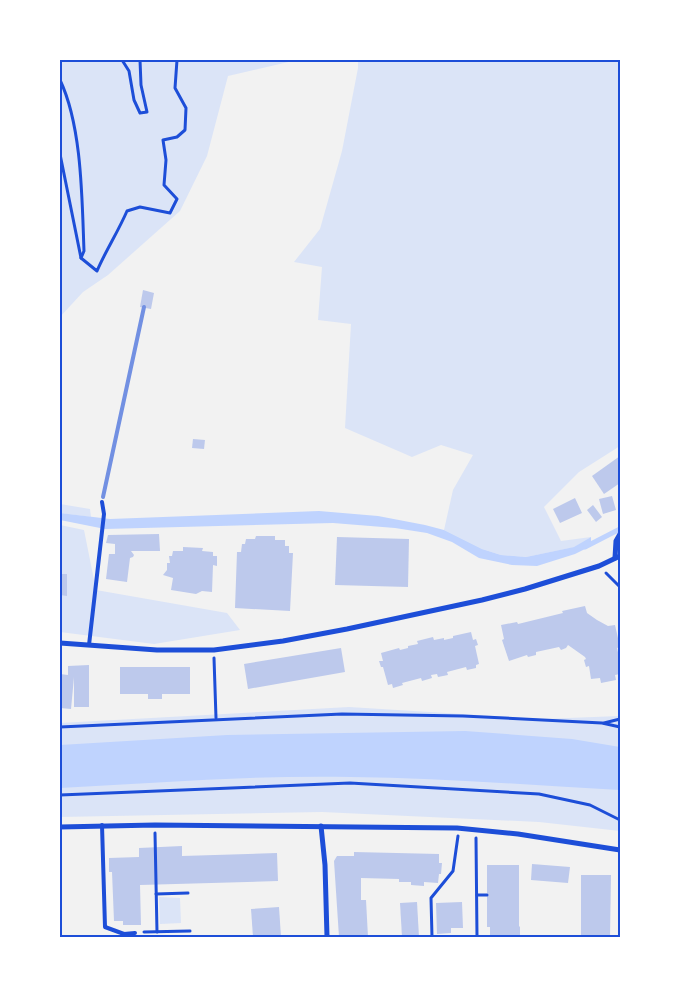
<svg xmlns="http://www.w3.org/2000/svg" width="680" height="997" font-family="Figtree,sans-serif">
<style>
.green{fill:#dbe4f7}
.water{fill:#bfd3fe}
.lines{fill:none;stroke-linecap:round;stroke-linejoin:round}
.stream{stroke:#bfd3fe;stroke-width:5}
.building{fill:#bdc9ec}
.path{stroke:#1d4ed8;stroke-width:3}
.service{stroke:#1d4ed8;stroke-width:4}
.minor{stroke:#1d4ed8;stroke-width:5}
.rail{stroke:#7290e2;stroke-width:4}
.neatline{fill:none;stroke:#1d4ed8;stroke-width:2}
</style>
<rect width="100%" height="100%" fill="#f2f2f2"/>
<!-- green -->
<g class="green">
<path d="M60,60H297L228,76L207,156L180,211L108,275L83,292L60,317Z"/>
<path d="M358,60H620V446L579,472L544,507L561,541L591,537L575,547L526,557L501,555L482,549L444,530L453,490L473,455L441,445L412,457L345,428L351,324L318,320L322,267L294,262L320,229L342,151L358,68Z"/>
<path d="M60,504L90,509L91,517L60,513Z"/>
<path d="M60,525L84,530L96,590L227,613L240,630L154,644L60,632Z"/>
<path d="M349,707L542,719L620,716V831L539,822L322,812L60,817V723Z"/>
<path d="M159,897L180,898L181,923L160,924Z"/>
</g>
<!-- water -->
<g class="water">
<path d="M319,511L378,516L425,525L444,530L482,549L501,555L526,557L574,547L591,537V546L575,554L537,566L512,565L479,558L452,542L427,533L395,528L333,523L105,529L60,520V513L110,519Z"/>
<path d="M465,731L572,739L620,747V790C531,785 441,778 351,777C254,775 157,783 60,788V745L227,735Z"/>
</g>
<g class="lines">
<!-- stream -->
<path class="stream" d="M585,547L620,529"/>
</g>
<!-- building -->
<g class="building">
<path d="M143,290L154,293L151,309L140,307Z"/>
<path d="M193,439L205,440L204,449L192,448Z"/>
<path d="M620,456V483L604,494L592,476Z"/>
<path d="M612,496L616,510L603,514L599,499Z"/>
<path d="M575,498L582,513L560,523L553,509Z"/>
<path d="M593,505L602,517L596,522L587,510Z"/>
<path d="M159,534L160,551H131L134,555L133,557L130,558L127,582L106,579L109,554H115V544L106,543L108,535Z"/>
<path d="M256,536H275V540H285V546H289V553H293L290,611L235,608L237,552H241L242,544H245L246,539H255Z"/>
<path d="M337,537L409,539L408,587L335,585Z"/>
<path d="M183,547L203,548L202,551L213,552V556H217V566L213,565L212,592L202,591L196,594L171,590L173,578L163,575L167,570V563H170L169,556H172L173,551H183Z"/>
<path d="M60,574H67V596L60,595Z"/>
<path d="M585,606L587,613L597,620L608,626L615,625L620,647L617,648L620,661V674L615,675L616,680L601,683L600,678L591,679L589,666L586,667L584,660L586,659L585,657L568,645L566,648L561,650L559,647L536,652V655L528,657L527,655L509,661L502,640L504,639L501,625L517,622L518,624L563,613L562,611Z"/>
<path d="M471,632L473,640L476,639L478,645L475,646L479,664L476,665V668L467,670L466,667L447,672L448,675L438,677L437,674L431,675L432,678L422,681L421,678L402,683L403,685L393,688L392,684L388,685L383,667H381L379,661H383L381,653L399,648L400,650L408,648V646L418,644L417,641L433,637L434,640L444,638V640L453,638V636Z"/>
<path d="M341,648L345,672L248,689L244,664Z"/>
<path d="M89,665V707H74V677L71,709L60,708V674L68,675V666Z"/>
<path d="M120,667H190V694H162V699H148V694H120Z"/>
<path d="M182,846V856L277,853L278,881L140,885L141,925H123V921H114L112,872H109V858L139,857V848Z"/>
<path d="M354,852L439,854V863H442L441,874H439L438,883L424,882V886L411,885V882H399V879L361,878V900H366L368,937H339L334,861L337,856H354Z"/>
<path d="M532,864L570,867L568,883L531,880Z"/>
<path d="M487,865H519V927L520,926V937H490V927H487Z"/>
<path d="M581,875H611L610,937H581Z"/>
<path d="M417,902L419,937H402L400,903Z"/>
<path d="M462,902L463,928H451V933L437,934L436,903Z"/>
<path d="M279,907L281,937H253L251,909Z"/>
</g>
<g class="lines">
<!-- path -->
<g class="path">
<path d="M122,60L129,71L134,100L140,113L147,112L141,85L140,60"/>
<path d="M60,80C82,126 82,199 84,251L81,258L60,154"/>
<path d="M81,258L97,271C106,250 118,232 127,211L140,207L170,213L177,199L164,185L166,160L163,140L177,137L185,130L186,108L175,88L177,60"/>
<path d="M606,573L620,587"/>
<path d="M214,658L216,718"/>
<path d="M604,723L620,719"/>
<path d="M60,727L342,714L463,716L602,723L620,727"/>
<path d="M60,795L350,783L539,794L590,805L620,820"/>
<path d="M155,833L157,932"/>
<path d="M476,838L477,937"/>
<path d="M156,894L188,893"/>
<path d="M477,895H487"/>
<path d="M144,932L190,931"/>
<path d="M432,937L431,898L453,871L458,836"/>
</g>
<!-- service -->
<g class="service">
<path d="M89,645L104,514L102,502"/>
<path d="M102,825L105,927L124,934L135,933"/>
</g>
<!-- minor -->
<g class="minor">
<path d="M615,558L616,541L620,534"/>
<path d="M60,643L157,650H214L283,641L347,629L482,600L525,589L599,566L620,556"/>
<path d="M321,826L325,865L327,937"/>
<path d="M60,827L155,825L457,828L518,834L620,850"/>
</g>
<!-- rail -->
<path class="rail" d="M103,497L144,307"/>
</g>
<!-- border -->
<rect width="680" height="997" fill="none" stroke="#ffffff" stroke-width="122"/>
<rect x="61" y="61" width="558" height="875" class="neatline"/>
</svg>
